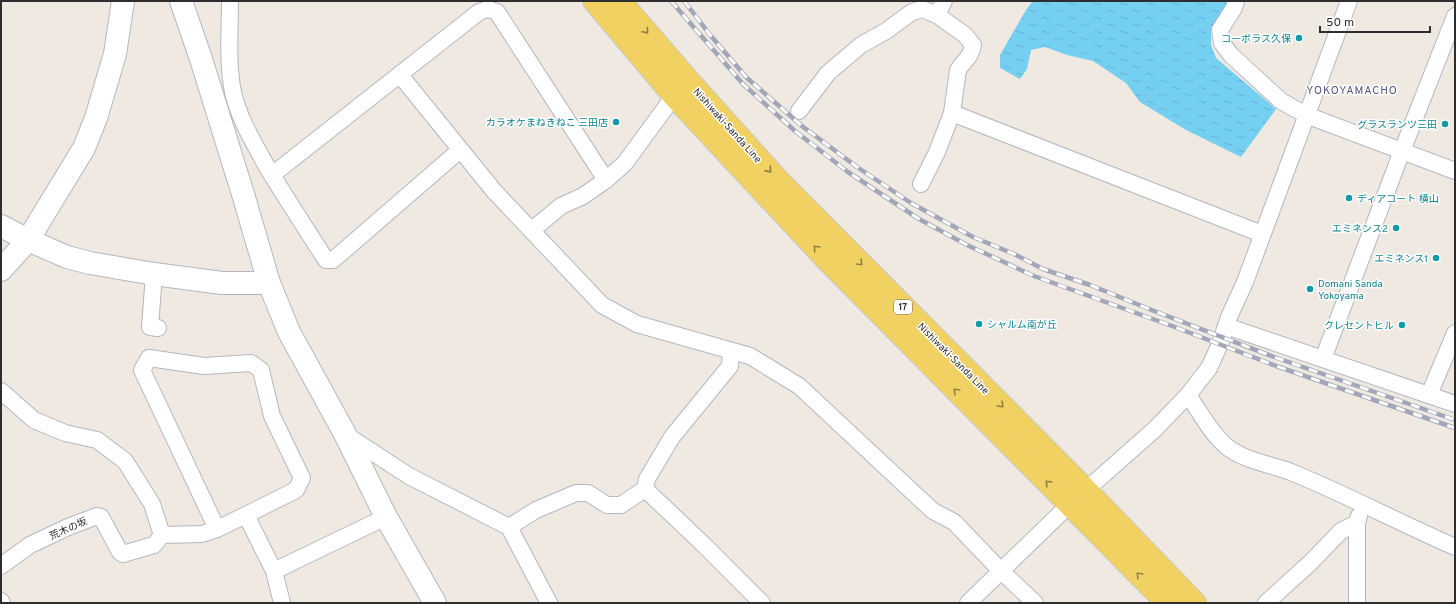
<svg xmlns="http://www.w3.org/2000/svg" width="1456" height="604" font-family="Overpass,'Noto Sans JP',sans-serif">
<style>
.water{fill:url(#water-ripples)}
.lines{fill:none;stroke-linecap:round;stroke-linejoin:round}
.street-casing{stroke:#b4b7c1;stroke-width:18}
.secondary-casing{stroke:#b4b7c1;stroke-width:24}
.primary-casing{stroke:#c9c9c9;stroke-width:24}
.street{stroke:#fff;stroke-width:16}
.secondary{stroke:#fff;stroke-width:22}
.primary{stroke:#f2d163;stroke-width:22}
.rail-casing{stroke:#a3a6b8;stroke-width:4.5}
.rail{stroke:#fff;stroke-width:3;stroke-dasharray:9;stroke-linecap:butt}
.oneway{stroke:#908048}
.culture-dot{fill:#0f9aa8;stroke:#fff;stroke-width:1.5}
.labels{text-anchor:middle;stroke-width:3;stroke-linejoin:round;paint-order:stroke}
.shield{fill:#fff;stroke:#6d6d6d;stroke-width:1}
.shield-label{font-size:9px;font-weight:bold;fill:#2e2e2e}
.culture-label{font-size:10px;fill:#0d838f;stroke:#fff;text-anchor:end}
.street-label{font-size:10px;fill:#2e2e2e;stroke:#fff}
.neighbourhood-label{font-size:11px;letter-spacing:1px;fill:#4d5680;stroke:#fff}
</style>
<defs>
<pattern id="water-ripples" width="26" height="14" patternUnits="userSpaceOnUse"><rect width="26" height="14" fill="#75cff0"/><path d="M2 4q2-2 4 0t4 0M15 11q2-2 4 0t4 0" fill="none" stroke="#66b2ce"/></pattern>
</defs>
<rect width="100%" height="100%" fill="#efe9e1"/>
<!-- water -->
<path class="water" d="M1033,1H1231L1211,28V45L1216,58L1276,109L1241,157L1186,130L1140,102L1126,83L1093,61L1067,55L1045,47L1031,50L1027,69L1020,79L1000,68V55L1026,10Z"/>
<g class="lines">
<defs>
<g id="street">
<path d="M230,1C230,32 227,62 233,92C239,119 254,143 267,167C286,198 306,229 326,260H333L460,150"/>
<path d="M1236,1L1234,8L1220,30L1222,43L1231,55L1281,101L1306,115L1455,171"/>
<path d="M937,15L944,1"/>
<path d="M400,75L494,191L602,305L637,324L750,356L799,386L933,511L954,522L1000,570L1035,603"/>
<path d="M799,111L828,73L861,45L886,31L912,12L922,9L937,15L965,35L973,45C971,58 964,60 958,70L952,113"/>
<path d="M272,175L479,12L488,9L497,12L606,180"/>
<path d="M921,184L937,152L952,113L1262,234"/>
<path d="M532,230L561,206L583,196L606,180L625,163L674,96L681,89"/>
<path d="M154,274L150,327L158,328"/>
<path d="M1226,326L1455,404"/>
<path d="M1323,359L1402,151L1455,16"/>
<path d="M1,391L34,420L65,433L97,440L125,461L152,504L162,535L202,534L217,529"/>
<path d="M1188,395C1200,412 1210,432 1226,446C1244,461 1270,464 1291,472C1347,495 1400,523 1455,547"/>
<path d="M1429,395L1455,333"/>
<path d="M346,435L409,476L509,527L549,603"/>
<path d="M645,489L704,545L762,603"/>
<path d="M246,515L296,490L302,478L272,416L261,370L251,363L204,366L149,358L142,370L217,529L246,515L274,571L282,603"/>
<path d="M509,527L536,510L576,493H588L607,505H621L645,489L647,479L672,437L730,366L731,351"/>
<path d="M1,566L30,545L68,527L97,516L101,517L120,552L123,554L154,545L162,535"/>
<path d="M274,571L386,517"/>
<path d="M1,601L2,603"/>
<path d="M968,603L1069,505L1154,430L1188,395L1209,368L1220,344L1229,317L1245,282L1349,1"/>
<path d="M1266,603L1310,563L1341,531L1357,523"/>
<path d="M1357,603V523L1359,516"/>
</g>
<g id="secondary">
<path d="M181,1L201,59L243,194L269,283L289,332L345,434L386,517L435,603"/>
<path d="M1,226L28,240L67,257L90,263L154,274L222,283H269"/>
<path d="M1,270L28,240L84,148L96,118L115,54L123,1"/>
</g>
<g id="primary">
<path d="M594,1L674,96L825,258L1167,603"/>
<path d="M620,1L689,81L779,181L1086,490L1195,603"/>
</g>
</defs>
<!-- street casing -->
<use href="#street" class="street-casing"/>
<!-- secondary casing -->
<use href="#secondary" class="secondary-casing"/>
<!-- primary casing -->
<use href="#primary" class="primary-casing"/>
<!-- street -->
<use href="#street" class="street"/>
<!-- secondary -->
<use href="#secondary" class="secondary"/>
<!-- primary -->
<use href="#primary" class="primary"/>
<defs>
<g id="rail">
<path d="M671,1L743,84L795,131L848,172L919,219L967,245L1034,276L1172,326L1276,366L1455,428"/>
<path d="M684,1L711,36L747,78L802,126L857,167L911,203L973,237L1014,254L1043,269L1090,285L1149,309L1274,357L1455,420"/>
</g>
</defs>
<!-- rail casing -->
<use href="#rail" class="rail-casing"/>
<!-- rail -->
<use href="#rail" class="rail"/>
</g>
<!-- one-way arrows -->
<defs><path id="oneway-chevron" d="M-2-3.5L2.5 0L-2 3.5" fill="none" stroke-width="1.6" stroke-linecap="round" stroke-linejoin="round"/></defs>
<g class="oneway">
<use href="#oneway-chevron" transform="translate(646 31) rotate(49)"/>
<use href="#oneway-chevron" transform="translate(769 170) rotate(48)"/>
<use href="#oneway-chevron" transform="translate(816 248) rotate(-133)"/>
<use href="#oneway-chevron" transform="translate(860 263) rotate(45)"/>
<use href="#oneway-chevron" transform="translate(956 391) rotate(-135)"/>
<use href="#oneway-chevron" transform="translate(1001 405) rotate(45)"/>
<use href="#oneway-chevron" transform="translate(1048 483) rotate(-135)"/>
<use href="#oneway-chevron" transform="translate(1139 575) rotate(-135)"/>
</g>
<!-- markers -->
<g class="culture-dot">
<circle cx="1299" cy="38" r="4"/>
<circle cx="616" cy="122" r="4"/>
<circle cx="1445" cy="124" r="4"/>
<circle cx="1349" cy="198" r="4"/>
<circle cx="1396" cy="228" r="4"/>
<circle cx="1436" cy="258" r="4"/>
<circle cx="1310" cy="289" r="4"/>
<circle cx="979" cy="324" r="4"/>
<circle cx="1402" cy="325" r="4"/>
</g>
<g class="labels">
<!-- shield labels -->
<rect class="shield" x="894" y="300" width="18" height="14" rx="3"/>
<g class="shield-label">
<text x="903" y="310">17</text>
</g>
<!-- culture labels -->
<g class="culture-label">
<text x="1291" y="42">コーポラス久保</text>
<text x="608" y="126">カラオケまねきねこ 三田店</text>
<text x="1437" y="128">グラスランツ三田</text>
<text x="1357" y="202" text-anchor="start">ディアコート 横山</text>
<text x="1388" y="232">エミネンス2</text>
<text x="1428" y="262">エミネンス1</text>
<text x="1318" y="287" text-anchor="start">Domani Sanda<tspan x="1318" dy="12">Yokoyama</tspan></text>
<text x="987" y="328" text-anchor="start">シャルム南が丘</text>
<text x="1394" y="329">クレセントヒル</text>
</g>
<!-- street labels -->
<g class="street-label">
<text transform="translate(728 125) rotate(48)" y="4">Nishiwaki-Sanda Line</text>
<text transform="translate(954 358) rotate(45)" y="4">Nishiwaki-Sanda Line</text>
<text transform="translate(68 528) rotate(-24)" y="4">荒木の坂</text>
</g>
<!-- neighbourhood labels -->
<g class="neighbourhood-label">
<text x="1352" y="94">YOKOYAMACHO</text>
</g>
</g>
<!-- border -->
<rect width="1456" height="604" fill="none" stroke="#2e2e2e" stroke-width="4"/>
<!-- scale -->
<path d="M1320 26v6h110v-6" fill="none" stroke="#2e2e2e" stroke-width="2"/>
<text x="1326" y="26" font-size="12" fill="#2e2e2e" stroke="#ffffff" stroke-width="3" paint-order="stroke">50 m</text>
</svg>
